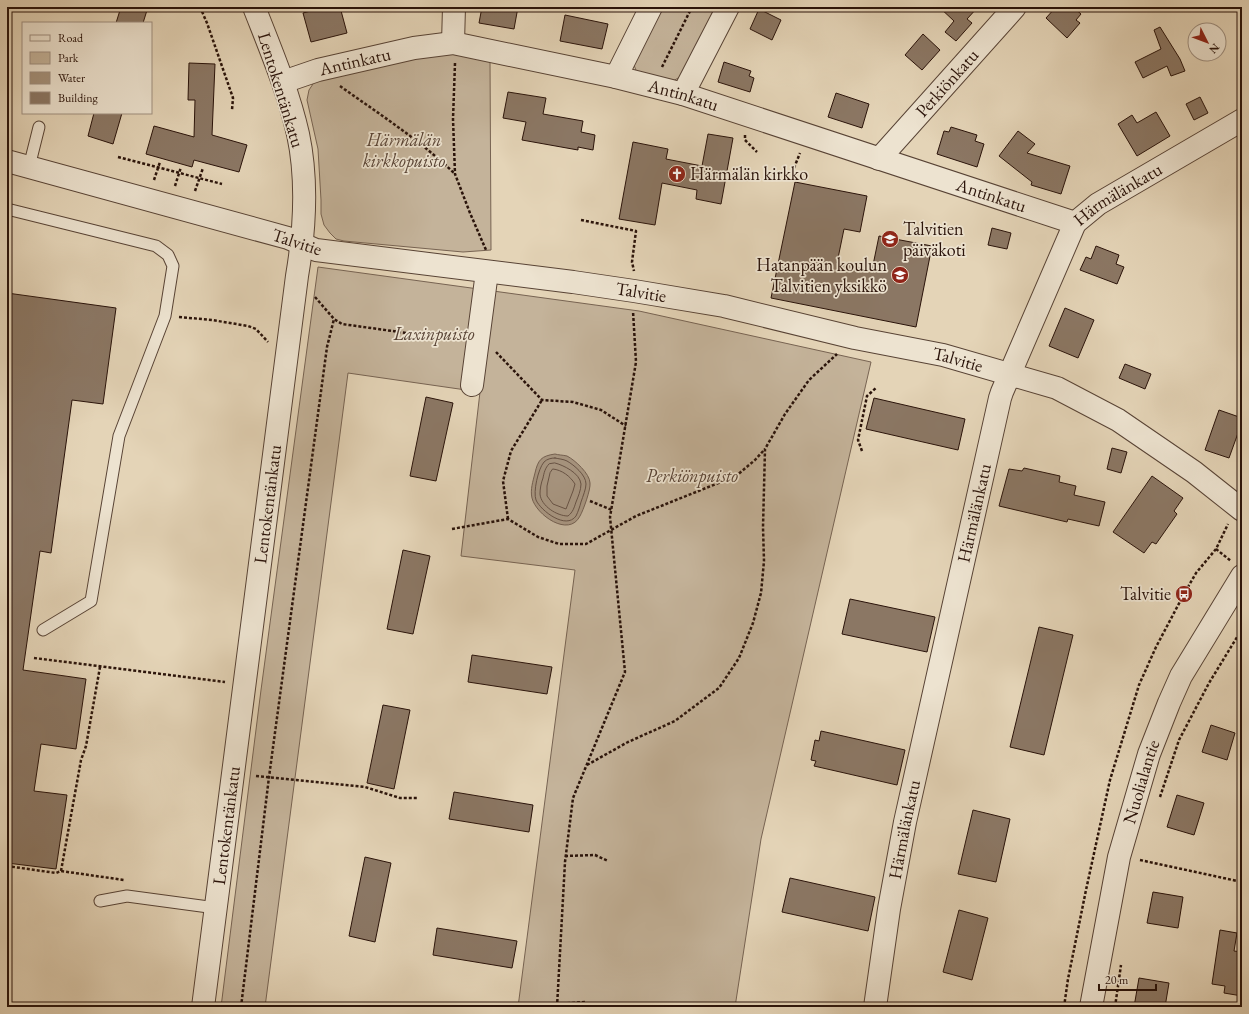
<svg xmlns="http://www.w3.org/2000/svg" width="1249" height="1014" font-family="'EB Garamond',serif">
<style>
.green{fill:#c4b39a;stroke:#776352}
.water{fill:#a5927c;stroke:#745f4e}
.lines{fill:none;stroke-linecap:round;stroke-linejoin:round}
.shore{stroke:#685243;stroke-width:1}
.building{fill:#8b7764;stroke:#2a130a}
.service-casing{stroke:#584335;stroke-width:13}
.minor-casing{stroke:#584335;stroke-width:24}
.tertiary-casing{stroke:#584335;stroke-width:24}
.path{stroke:#2a130a;stroke-width:2.5;stroke-dasharray:3 2;stroke-linecap:butt}
.service{stroke:#ede3d0;stroke-width:11}
.minor{stroke:#ede3d0;stroke-width:22}
.tertiary{stroke:#ede3d0;stroke-width:22}
.labels{text-anchor:middle;stroke-width:3.5;stroke-linejoin:round;paint-order:stroke}
.street-label{font-size:18px;fill:#2a130a;stroke:#ede3d0}
.park-label{font-size:18px;font-style:italic;fill:#584335;stroke:#ede3d0}
.poi-label{font-size:18px;fill:#2a130a;stroke:#ede3d0;text-anchor:start}
</style>
<rect width="100%" height="100%" fill="#e4d4b7"/>
<filter id="stains"><feTurbulence type="fractalNoise" baseFrequency=".005" numOctaves="4"/><feColorMatrix values="0 0 0 0 .2 0 0 0 0 .09 0 0 0 0 .02 0 0 0 .5 -.17"/></filter>
<radialGradient id="worn" r=".72"><stop offset=".6" stop-color="#630" stop-opacity="0"/><stop offset="1" stop-color="#630" stop-opacity=".3"/></radialGradient>
<!-- green -->
<g class="green">
<path d="M658,7H718L685,74L673,81L637,73L634,65V54Z"/>
<path d="M450,54L490,59L491,250L463,252L344,241L336,239L330,233L324,225L321,214V200L318,149L307,100L309,90L315,81L410,56Z"/>
<path d="M318,267L639,311L871,362L761,839L735,1007H518L575,570L461,556L480,392L348,373L265,1007H221L261,690Z"/>
</g>
<!-- water -->
<path class="water" d="M555,454C558,455 563,455 567,456C575,460 590,474 590,483C591,489 583,511 580,516C569,538 536,515 532,498C530,490 533,481 535,473C538,460 541,456 555,454Z"/>
<g class="lines">
<!-- shore -->
<g class="shore">
<path d="M555,458C559,459 563,459 567,461C574,465 586,475 586,484C586,489 583,496 581,502C580,506 578,512 576,516C566,530 541,511 536,500C533,492 538,469 544,462C547,459 551,458 555,458Z"/>
<path d="M555,463C563,465 580,473 581,484C581,490 578,497 576,502C574,508 573,512 568,516C557,516 541,506 540,494C540,489 541,483 543,478C544,473 545,468 549,464Z"/>
<path d="M553,469C562,470 570,476 575,484L573,491L566,509L553,504L547,496V486L550,473Z"/>
</g>
</g>
<!-- building -->
<g class="building">
<path d="M121,7H148L143,23H116Z"/>
<path d="M326,7H340L347,33L311,42L303,13Z"/>
<path d="M482,7H518L514,29L479,23Z"/>
<path d="M939,7H978L967,19L972,23L956,41L945,32L954,21Z"/>
<path d="M1056,7H1073L1081,14L1076,20L1080,23L1067,38L1046,18Z"/>
<path d="M759,9L781,20L772,40L750,29Z"/>
<path d="M565,15L608,24L602,49L560,41Z"/>
<path d="M1160,27L1180,59L1185,71L1171,76L1167,66L1143,78L1135,62L1161,49L1154,30Z"/>
<path d="M923,34L940,50L922,70L905,55Z"/>
<path d="M724,62L751,71L749,76L754,78L750,92L718,82Z"/>
<path d="M189,63L215,64L212,135L247,145L239,172L194,160L192,167L146,154L154,126L194,137L195,100H188Z"/>
<path d="M508,92L546,98L543,114L583,121L581,132L595,135L593,150L578,147V150L522,140L526,122L503,118Z"/>
<path d="M836,93L869,104L862,128L828,117Z"/>
<path d="M1200,97L1208,113L1194,120L1186,104Z"/>
<path d="M1156,112L1170,136L1137,156L1118,124L1132,115L1137,123Z"/>
<path d="M94,113H122L113,144L88,136Z"/>
<path d="M951,127L977,135L975,141L984,144L977,167L937,154L944,131L949,132Z"/>
<path d="M1018,131L1035,144L1027,153L1070,166L1061,194L1031,185L1032,182L999,156Z"/>
<path d="M708,134L733,138L721,204L696,199L697,190L662,183L655,225L619,219L633,142L668,149L666,159L702,166Z"/>
<path d="M795,182L867,196L860,232L844,229L837,263L872,270L879,236L932,246L916,327L771,298Z"/>
<path d="M992,228L1011,233L1007,249L988,245Z"/>
<path d="M1096,246L1119,255L1116,264L1124,267L1117,284L1080,270L1086,257L1091,259Z"/>
<path d="M7,293L116,308L103,404L72,400L51,553L40,551L23,670L86,679L76,749L41,744L34,791L67,795L56,869L7,863Z"/>
<path d="M1065,308L1094,320L1078,358L1049,346Z"/>
<path d="M1125,364L1151,374L1145,389L1119,378Z"/>
<path d="M426,397L453,403L436,481L410,476Z"/>
<path d="M874,398L965,419L958,450L866,429Z"/>
<path d="M1219,410L1242,418V422L1229,458L1205,450Z"/>
<path d="M1112,448L1127,452L1121,473L1107,469Z"/>
<path d="M1024,468L1060,476L1059,482L1076,486L1074,495L1105,502L1099,526L1068,519L1067,522L999,506L1009,469L1022,471Z"/>
<path d="M1152,476L1183,498L1174,511L1177,514L1156,544L1152,542L1144,553L1113,532Z"/>
<path d="M403,550L430,556L413,634L387,629Z"/>
<path d="M850,599L935,617L927,652L842,634Z"/>
<path d="M1039,627L1073,635L1044,755L1010,747Z"/>
<path d="M472,655L552,667L547,694L468,682Z"/>
<path d="M383,705L410,710L394,789L367,783Z"/>
<path d="M1211,725L1235,733L1227,760L1202,752Z"/>
<path d="M821,731L905,750L897,785L814,766L816,761L811,760L815,740L819,741Z"/>
<path d="M454,792L533,805L529,832L449,819Z"/>
<path d="M1177,795L1204,803L1194,835L1167,827Z"/>
<path d="M973,810L1010,819L996,882L958,874Z"/>
<path d="M365,857L391,863L375,942L349,936Z"/>
<path d="M790,878L875,897L868,931L782,912Z"/>
<path d="M1153,892L1183,897L1178,928L1147,923Z"/>
<path d="M959,910L988,918L972,980L943,972Z"/>
<path d="M437,928L517,941L512,968L433,955Z"/>
<path d="M1220,930L1237,933L1234,951L1242,952V996L1224,993L1225,986L1212,984Z"/>
<path d="M1139,978L1169,983L1165,1007H1134Z"/>
</g>
<g class="lines">
<defs>
<g id="service">
<path d="M29,167L39,127"/>
<path d="M7,209L156,246L168,255L173,266L165,316L119,436L91,601L43,630"/>
<path d="M100,901L127,896L216,908"/>
</g>
<g id="minor">
<path d="M453,43L454,7"/>
<path d="M616,77L651,7"/>
<path id="s1" d="M283,82L318,70L414,48L453,43L616,77L683,94L1075,223"/>
<path d="M683,94L728,7"/>
<path id="s2" d="M879,159L1015,7"/>
<path d="M7,161L288,238L302,244"/>
<path d="M472,385L487,272"/>
<path id="s3" d="M875,1007L889,909L905,822L1000,398L1002,392L1075,223L1098,204L1242,120"/>
</g>
<g id="tertiary">
<path id="s4" d="M302,244L316,250L573,282L634,291L724,306L855,338L943,355L1057,388L1118,420L1194,472L1242,510"/>
<path id="s5" d="M203,1007L297,276C305,229 308,181 298,134C288,90 270,48 254,7"/>
<path id="s6" d="M1091,1007L1119,857L1149,754L1169,703L1181,676L1242,576"/>
</g>
</defs>
<!-- service casing -->
<use href="#service" class="service-casing"/>
<!-- minor casing -->
<use href="#minor" class="minor-casing"/>
<!-- tertiary casing -->
<use href="#tertiary" class="tertiary-casing"/>
<!-- path -->
<g class="path">
<path d="M200,7L207,23L233,98L232,110"/>
<path d="M455,63L453,119L455,174L470,213L486,250"/>
<path d="M662,67L692,7"/>
<path d="M340,86C379,114 420,140 455,174"/>
<path d="M745,135V140L757,152"/>
<path d="M118,157L222,184"/>
<path d="M794,168L800,153"/>
<path d="M154,180L160,162"/>
<path d="M175,186L181,167"/>
<path d="M195,191L203,168"/>
<path d="M581,220L636,231L632,262L634,271"/>
<path d="M315,297L334,319L342,324L457,340"/>
<path d="M179,317L212,320L248,326L256,329L268,342"/>
<path d="M496,352L542,400L573,402L601,410L626,426"/>
<path d="M862,451L858,440L867,396L876,388"/>
<path d="M590,501L612,510"/>
<path d="M508,519L503,481L511,451L542,400"/>
<path d="M452,529L508,519L538,537L559,544H586L636,516L736,476L755,460L765,449"/>
<path d="M1216,549L1231,561"/>
<path d="M34,658L225,682"/>
<path d="M587,765L628,742L675,721L719,688L739,658L753,623L761,593L764,561L763,527L765,449L785,414L809,380L837,354"/>
<path d="M256,776L365,787L400,798H417"/>
<path d="M1160,797L1179,740L1209,683L1242,629"/>
<path d="M565,856L595,855L608,861"/>
<path d="M1140,860L1242,882"/>
<path d="M7,866L56,873L61,871L124,880"/>
<path d="M61,871L81,760L86,746L100,667"/>
<path d="M557,1004L585,1002"/>
<path d="M241,1007L269,777L327,347L334,319"/>
<path d="M557,1007L565,862L573,798L625,672L610,517L636,362L633,311"/>
<path d="M1064,1007L1068,979L1086,890L1110,780L1139,685L1156,647L1184,594L1196,573L1216,549L1228,524"/>
<path d="M1115,1007L1121,965"/>
</g>
<!-- service -->
<use href="#service" class="service"/>
<!-- minor -->
<use href="#minor" class="minor"/>
<!-- tertiary -->
<use href="#tertiary" class="tertiary"/>
</g>
<!-- icons -->
<defs>
<symbol id="church-disc" viewBox="-11 -11 22 22"><circle r="9.5" fill="#8f2418" stroke="#ede3d0"/><path d="M-1.2-6h2.4v3.5h3.3v2.4h-3.3V6h-2.4V-.1h-3.3v-2.4h3.3Z" fill="#fff"/></symbol>
<symbol id="school-disc" viewBox="-11 -11 22 22"><circle r="9.5" fill="#8f2418" stroke="#ede3d0"/><path d="M0-5L7-2L0 1L-7-2ZM-4 1L0 2.5L4 1V4Q0 6-4 4Z" fill="#fff"/></symbol>
<symbol id="bus-disc" viewBox="-11 -11 22 22"><circle r="9.5" fill="#8f2418" stroke="#ede3d0"/><path d="M-5-6H5V4H4V6H2V4H-2V6H-4V4H-5ZM-3.5-4V0h7V-4ZM-3.5 1.2v1.5H-2V1.2ZM2 1.2v1.5H3.5V1.2Z" fill="#fff"/></symbol>
</defs>
<g fill-rule="evenodd">
<use href="#church-disc" x="667" y="164" width="20" height="20"/>
<use href="#school-disc" x="880" y="229" width="20" height="20"/>
<use href="#school-disc" x="890" y="265" width="20" height="20"/>
<use href="#bus-disc" x="1174" y="584" width="20" height="20"/>
</g>
<g class="labels">
<!-- street labels -->
<g class="street-label">
<text dy="6" stroke="none"><textPath href="#s1" startOffset="75">Antinkatu</textPath></text>
<text dy="6" stroke="none"><textPath href="#s2" startOffset="102">Perkiönkatu</textPath></text>
<text transform="translate(281 90) rotate(73)" y="6">Lentokentänkatu</text>
<text dy="6" stroke="none"><textPath href="#s1" startOffset="411">Antinkatu</textPath></text>
<text dy="6" stroke="none"><textPath href="#s1" startOffset="735">Antinkatu</textPath></text>
<text dy="6" stroke="none"><textPath href="#s3" startOffset="864">Härmälänkatu</textPath></text>
<text transform="translate(297 242) rotate(18)" y="6">Talvitie</text>
<text dy="6" stroke="none"><textPath href="#s4" startOffset="343">Talvitie</textPath></text>
<text dy="6" stroke="none"><textPath href="#s4" startOffset="667">Talvitie</textPath></text>
<text dy="6" stroke="none"><textPath href="#s5" startOffset="507">Lentokentänkatu</textPath></text>
<text dy="6" stroke="none"><textPath href="#s3" startOffset="504">Härmälänkatu</textPath></text>
<text dy="6" stroke="none"><textPath href="#s6" startOffset="231">Nuolialantie</textPath></text>
<text dy="6" stroke="none"><textPath href="#s5" startOffset="183">Lentokentänkatu</textPath></text>
<text dy="6" stroke="none"><textPath href="#s3" startOffset="180">Härmälänkatu</textPath></text>
</g>
<!-- park labels -->
<g class="park-label">
<text x="404" y="146">Härmälän<tspan x="404" dy="21">kirkkopuisto</tspan></text>
<text x="434" y="340">Laxinpuisto</text>
<text x="692" y="482">Perkiönpuisto</text>
</g>
<!-- poi labels -->
<g class="poi-label">
<text x="690" y="180">Härmälän kirkko</text>
<text x="903" y="235">Talvitien<tspan x="903" dy="21">päiväkoti</tspan></text>
<text x="887" y="271" text-anchor="end">Hatanpään koulun<tspan x="887" dy="21">Talvitien yksikkö</tspan></text>
<text x="1171" y="600" text-anchor="end">Talvitie</text>
</g>
</g>
<!-- margin -->
<rect width="1249" height="1014" fill="none" stroke="#e4d4b7" stroke-width="24"/>
<rect x="8" y="8" width="1233" height="998" fill="none" stroke="#2a130a" stroke-width="2"/>
<rect x="12" y="12" width="1225" height="990" fill="none" stroke="#2a130a"/>
<!-- legend -->
<rect x="22" y="22" width="130" height="92" fill="#ede3d0" stroke="#9f9081"/>
<rect x="30" y="35" width="20" height="6" fill="#ede3d0" stroke="#9f9081"/>
<text x="58" y="42" font-size="12" fill="#2a130a">Road</text>
<rect x="30" y="52" width="20" height="12" fill="#c4b39a" stroke="#9f9081"/>
<text x="58" y="62" font-size="12" fill="#2a130a">Park</text>
<rect x="30" y="72" width="20" height="12" fill="#a5927c" stroke="#9f9081"/>
<text x="58" y="82" font-size="12" fill="#2a130a">Water</text>
<rect x="30" y="92" width="20" height="12" fill="#8b7764" stroke="#9f9081"/>
<text x="58" y="102" font-size="12" fill="#2a130a">Building</text>
<!-- north arrow -->
<g transform="translate(1207 42) rotate(132)"><circle r="19" fill="#ede3d0" stroke="#9f9081"/>
<path d="M0-3L7 15L0 10L-7 15Z" fill="#8f2418"/>
<text y="-6" font-size="11" font-weight="bold" text-anchor="middle" fill="#2a130a">N</text>
</g>
<!-- scale -->
<path d="M1099 984v6h57v-6" fill="none" stroke="#2a130a" stroke-width="2"/>
<text x="1105" y="984" font-size="12" fill="#2a130a" stroke="#ede3d0" stroke-width="3" paint-order="stroke">20 m</text>
<rect width="100%" height="100%" filter="url(#stains)"/>
<rect width="100%" height="100%" fill="url(#worn)"/>
</svg>
